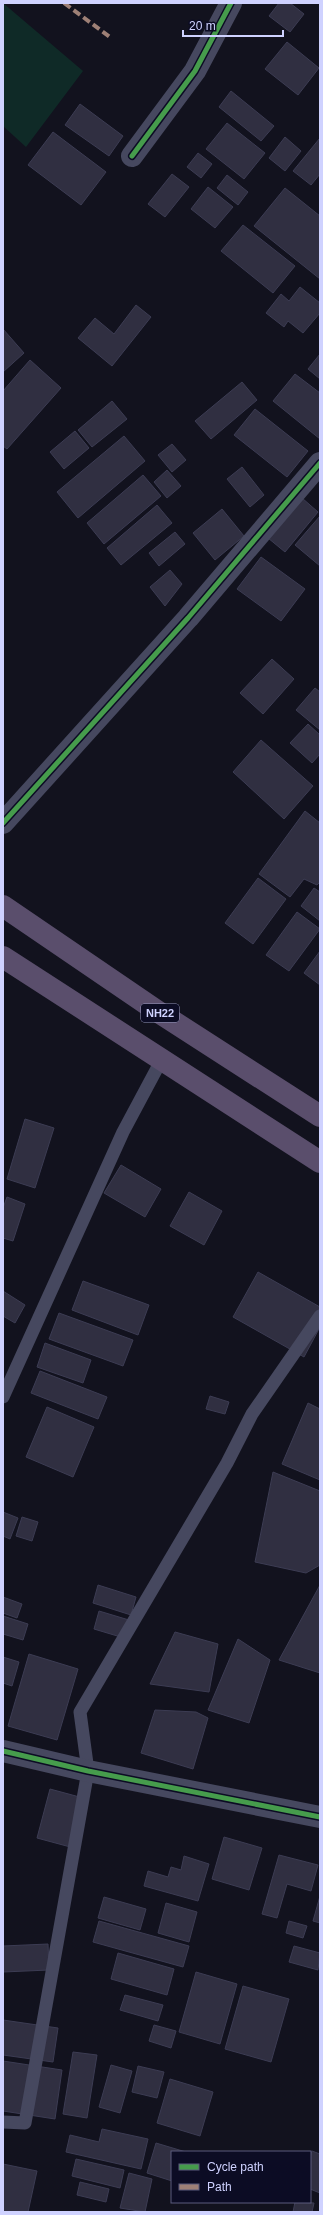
<svg xmlns="http://www.w3.org/2000/svg" width="323" height="2215" font-family="Arial,sans-serif">
<style>
.green{fill:#0f2a27}
.building{fill:#302f41;stroke:#3c3c53}
.lines{fill:none;stroke-linecap:round;stroke-linejoin:round}
.service{stroke:#46485f;stroke-width:13}
.minor{stroke:#46485f;stroke-width:22}
.trunk{stroke:#5a4e6c;stroke-width:22}
.quiet{stroke:#9e8076;stroke-width:4;stroke-dasharray:8 4;stroke-linecap:butt}
.cycleway-casing{stroke:#0c0c24;stroke-width:8}
.cycleway{stroke:#469c4c;stroke-width:5}
.labels{text-anchor:middle;stroke-width:3.5;stroke-linejoin:round;paint-order:stroke}
.shield{fill:#0c0c24;stroke:#9497bd;stroke-width:1}
.shield-label{font-size:11px;font-weight:bold;fill:#cfd2ff}
</style>
<rect width="100%" height="100%" fill="#12121e"/>
<!-- green -->
<path class="green" d="M3,3L83,71L26,147L3,126Z"/>
<!-- building -->
<g class="building">
<path d="M279,3H290L304,14L290,32L269,16Z"/>
<path d="M287,42L319,68L298,95L265,69Z"/>
<path d="M231,91L274,126L261,141L219,107Z"/>
<path d="M80,104L123,136L109,156L65,125Z"/>
<path d="M227,123L265,153L244,179L206,149Z"/>
<path d="M53,132L106,172L81,205L28,165Z"/>
<path d="M285,137L301,151L285,171L269,158Z"/>
<path d="M320,138V174L311,185L293,171Z"/>
<path d="M198,153L212,164L201,178L187,167Z"/>
<path d="M172,174L189,187L165,217L148,204Z"/>
<path d="M227,175L248,192L238,205L217,188Z"/>
<path d="M208,187L233,207L215,228L191,209Z"/>
<path d="M285,188L320,216V279L254,226Z"/>
<path d="M243,225L295,266L273,293L221,251Z"/>
<path d="M300,287L320,303V313L303,333L288,321L284,327L266,313L281,294L289,301Z"/>
<path d="M136,305L151,317L112,366L78,338L95,318L114,334Z"/>
<path d="M3,329L24,353L3,372Z"/>
<path d="M320,354V379L308,369Z"/>
<path d="M30,360L61,388L7,449L3,446V391Z"/>
<path d="M295,374L320,393V439L273,401Z"/>
<path d="M242,382L257,400L211,439L195,421Z"/>
<path d="M112,401L127,419L92,447L78,430Z"/>
<path d="M255,409L308,451L287,477L234,435Z"/>
<path d="M75,431L89,448L64,469L50,452Z"/>
<path d="M124,436L145,461L78,518L57,492Z"/>
<path d="M172,444L186,460L172,472L158,455Z"/>
<path d="M242,467L264,495L250,507L227,479Z"/>
<path d="M167,470L181,486L167,498L154,482Z"/>
<path d="M143,475L161,496L104,544L87,523Z"/>
<path d="M302,498L318,512L285,552L268,538Z"/>
<path d="M157,505L172,523L121,565L107,548Z"/>
<path d="M222,509L244,536L215,560L193,533Z"/>
<path d="M320,516V566L295,545Z"/>
<path d="M175,532L185,544L159,566L149,553Z"/>
<path d="M261,557L305,589L281,621L237,589Z"/>
<path d="M170,570L182,584L165,606L150,587Z"/>
<path d="M272,659L294,679L263,714L240,693Z"/>
<path d="M315,688L320,692V730L296,710Z"/>
<path d="M308,724L320,735V754L312,763L290,743Z"/>
<path d="M261,740L313,786L284,819L233,772Z"/>
<path d="M305,811L320,823V882L317,885L304,879L290,897L259,874Z"/>
<path d="M258,878L286,899L253,944L225,923Z"/>
<path d="M314,888L320,892V921L301,906Z"/>
<path d="M297,912L320,929L289,971L266,955Z"/>
<path d="M320,951V985L304,973Z"/>
<path d="M25,1119L54,1128L35,1188L7,1179Z"/>
<path d="M121,1165L161,1189L145,1217L104,1193Z"/>
<path d="M189,1192L222,1211L204,1245L170,1226Z"/>
<path d="M7,1197L25,1204L13,1241L3,1238V1208Z"/>
<path d="M258,1272L320,1307V1327L304,1357L233,1317Z"/>
<path d="M83,1281L149,1305L138,1335L72,1310Z"/>
<path d="M3,1291L25,1305L15,1323L3,1316Z"/>
<path d="M59,1313L133,1340L123,1366L49,1339Z"/>
<path d="M45,1343L91,1360L83,1383L37,1367Z"/>
<path d="M40,1371L107,1397L98,1419L31,1393Z"/>
<path d="M210,1396L229,1402L225,1414L206,1409Z"/>
<path d="M308,1403L320,1409V1480L282,1464Z"/>
<path d="M47,1407L94,1427L73,1477L26,1457Z"/>
<path d="M273,1472L320,1491V1565L306,1573L255,1562Z"/>
<path d="M3,1512L18,1518L10,1539L3,1536Z"/>
<path d="M22,1517L38,1522L32,1541L16,1536Z"/>
<path d="M98,1585L136,1597L131,1615L93,1603Z"/>
<path d="M320,1585V1673L279,1660Z"/>
<path d="M3,1597L22,1604L17,1618L3,1613Z"/>
<path d="M99,1611L129,1620L124,1638L94,1629Z"/>
<path d="M3,1616L28,1624L23,1640L3,1634Z"/>
<path d="M175,1632L218,1644L209,1692L150,1684Z"/>
<path d="M238,1639L270,1660L249,1723L208,1710Z"/>
<path d="M29,1654L78,1669L57,1740L8,1726Z"/>
<path d="M3,1657L19,1662L12,1686L3,1683Z"/>
<path d="M155,1710L196,1712L208,1718L193,1769L141,1753Z"/>
<path d="M50,1789L87,1799L74,1848L37,1838Z"/>
<path d="M224,1837L262,1848L249,1890L212,1879Z"/>
<path d="M279,1855L318,1865L311,1891L287,1884L277,1918L262,1914Z"/>
<path d="M184,1856L209,1864L198,1901L144,1886L148,1871L168,1877L171,1867L181,1870Z"/>
<path d="M320,1896V1923L313,1921Z"/>
<path d="M104,1897L146,1909L140,1930L98,1918Z"/>
<path d="M166,1903L197,1912L189,1942L158,1933Z"/>
<path d="M99,1921L189,1946L183,1967L93,1942Z"/>
<path d="M289,1921L307,1926L303,1938L286,1933Z"/>
<path d="M48,1944L49,1970L3,1972V1946Z"/>
<path d="M294,1946L320,1953L318,1970L289,1962Z"/>
<path d="M118,1953L174,1969L167,1995L111,1979Z"/>
<path d="M196,1972L237,1984L220,2044L179,2032Z"/>
<path d="M243,1986L289,1999L271,2062L225,2049Z"/>
<path d="M125,1995L163,2005L158,2021L120,2010Z"/>
<path d="M3,2020L58,2028L53,2062L3,2055Z"/>
<path d="M154,2025L176,2031L171,2048L149,2041Z"/>
<path d="M73,2052L97,2055L87,2118L63,2114Z"/>
<path d="M3,2061L62,2070L55,2119L3,2111Z"/>
<path d="M111,2065L132,2071L120,2113L99,2107Z"/>
<path d="M138,2066L164,2072L157,2098L132,2092Z"/>
<path d="M170,2079L213,2092L200,2136L157,2123Z"/>
<path d="M102,2129L148,2139L141,2169L66,2152L70,2135L99,2142Z"/>
<path d="M156,2143L186,2152H172V2181L147,2173Z"/>
<path d="M312,2151L320,2154V2193L310,2189V2157Z"/>
<path d="M76,2159L124,2170L120,2188L72,2176Z"/>
<path d="M3,2164L37,2171L28,2212H3Z"/>
<path d="M129,2173L152,2179L145,2212L120,2208Z"/>
<path d="M80,2182L109,2189L106,2202L77,2195Z"/>
<path d="M295,2202L314,2203L312,2212H293Z"/>
</g>
<g class="lines">
<!-- service -->
<g class="service">
<path d="M3,1397L123,1132L162,1059"/>
<path d="M3,2122L25,2123L88,1771L80,1712L227,1463L252,1414L320,1316"/>
</g>
<!-- minor -->
<g class="minor">
<path d="M132,156L195,71L231,3"/>
<path d="M3,823L188,618L320,463"/>
<path d="M3,1751L88,1771L320,1817"/>
</g>
<!-- trunk -->
<g class="trunk">
<path d="M3,906L160,1013L320,1116"/>
<path d="M3,957L320,1162"/>
</g>
<!-- quiet -->
<path class="quiet" d="M64,3L110,37"/>
<defs>
<g id="cycleway">
<path d="M132,156L195,71L231,3"/>
<path d="M3,823L188,618L320,463"/>
<path d="M3,1751L88,1771L320,1817"/>
</g>
</defs>
<!-- cycleway casing -->
<use href="#cycleway" class="cycleway-casing"/>
<!-- cycleway -->
<use href="#cycleway" class="cycleway"/>
</g>
<g class="labels">
<!-- shield labels -->
<rect class="shield" x="141" y="1004" width="38" height="18" rx="3"/>
<g class="shield-label">
<text x="160" y="1017">NH22</text>
</g>
</g>
<!-- border -->
<rect width="323" height="2215" fill="none" stroke="#cfd2ff" stroke-width="8"/>
<!-- legend -->
<rect x="171" y="2151" width="140" height="52" fill="#0c0c24" stroke="#5a5b7c"/>
<rect x="179" y="2164" width="20" height="6" fill="#469c4c" stroke="#5a5b7c"/>
<text x="207" y="2171" font-size="12" fill="#cfd2ff">Cycle path</text>
<rect x="179" y="2184" width="20" height="6" fill="#9e8076" stroke="#5a5b7c"/>
<text x="207" y="2191" font-size="12" fill="#cfd2ff">Path</text>
<!-- scale -->
<path d="M183 30v6h100v-6" fill="none" stroke="#cfd2ff" stroke-width="2"/>
<text x="189" y="30" font-size="12" fill="#cfd2ff" stroke="#0c0c24" stroke-width="3" paint-order="stroke">20 m</text>
</svg>
